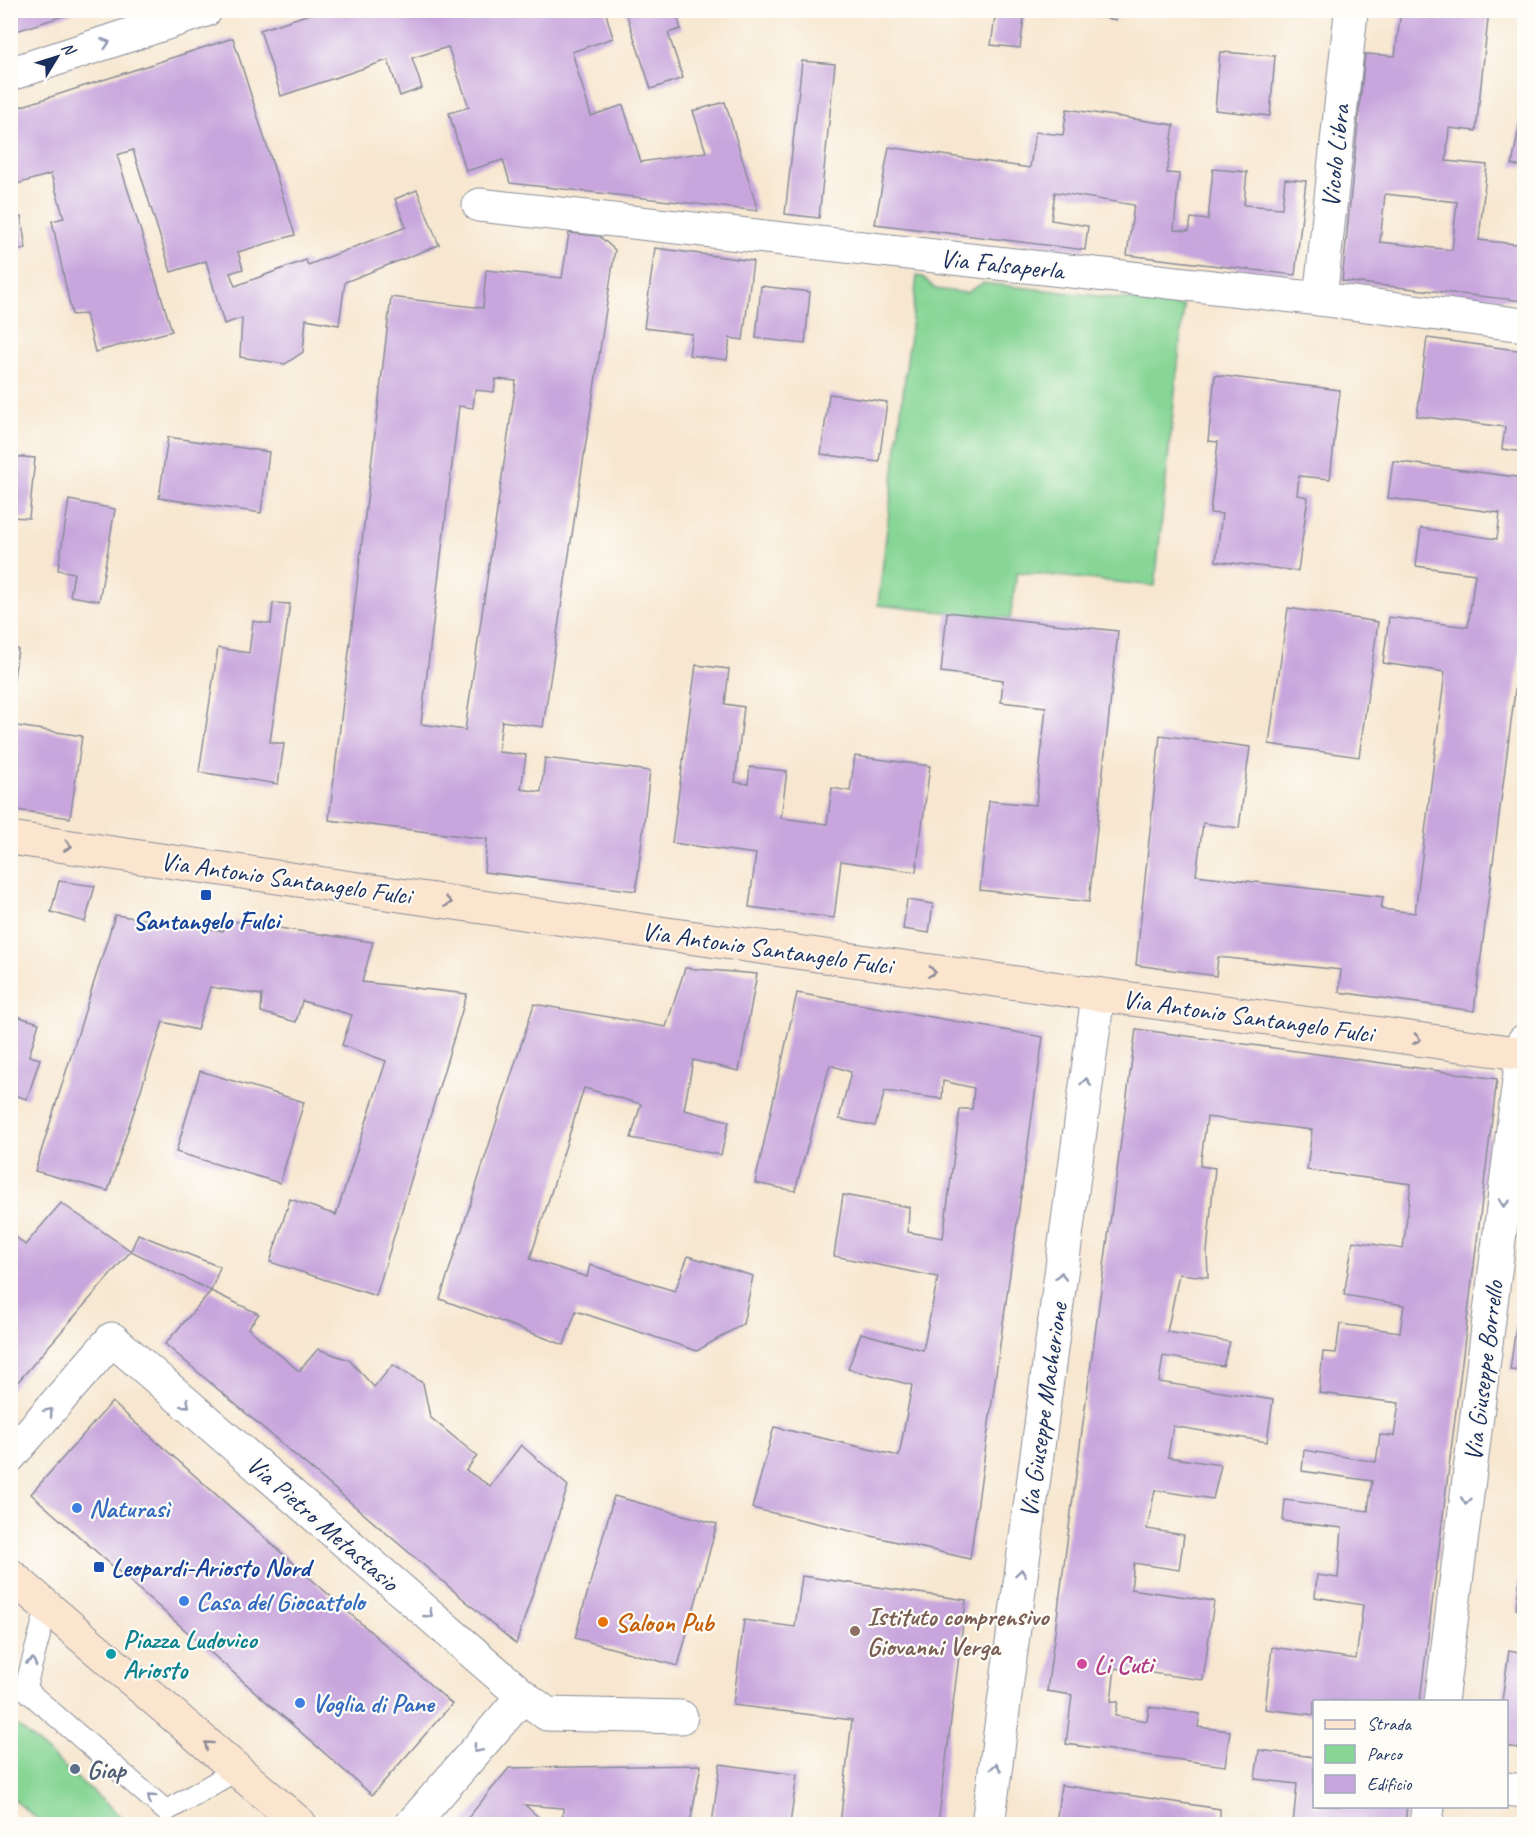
<svg xmlns="http://www.w3.org/2000/svg" width="1535" height="1835" font-family="Caveat,sans-serif">
<style>
.green{fill:#87d695;stroke:#51827a;stroke-width:1.5}
.building{fill:#c8a6dd;fill-rule:evenodd}
.lines{fill:none;stroke-linecap:round;stroke-linejoin:round}
.lane-casing{stroke:#898b97;stroke-width:23}
.street-casing{stroke:#898b97;stroke-width:35}
.secondary-casing{stroke:#898b97;stroke-width:35}
.lane{stroke:#fff;stroke-width:21}
.street{stroke:#fff;stroke-width:33}
.secondary{stroke:#fce5cf;stroke-width:33}
.oneway{stroke:#8d97ae}
.oneway2{stroke:#8c8a96}
.transit-dot{fill:#1a4fb4;stroke:#fdfcf7;stroke-width:2}
.shop-dot{fill:#3f7fe0;stroke:#fdfcf7;stroke-width:2}
.food-dot{fill:#e8710a;stroke:#fdfcf7;stroke-width:2}
.education-dot{fill:#8d6e63;stroke:#fdfcf7;stroke-width:2}
.culture-dot{fill:#0f9aa8;stroke:#fdfcf7;stroke-width:2}
.hotel-dot{fill:#d1479c;stroke:#fdfcf7;stroke-width:2}
.service-dot{fill:#5c6f8a;stroke:#fdfcf7;stroke-width:2}
.labels{text-anchor:middle;stroke-width:4.5;stroke-linejoin:round;paint-order:stroke}
.street-label{font-size:26px;fill:#1b2f5e;stroke:#fdfcf7}
.transit-label{font-size:26px;font-weight:bold;fill:#164399;stroke:#fdfcf7}
.shop-label{font-size:26px;font-weight:bold;fill:#366cbe;stroke:#fdfcf7;text-anchor:start}
.education-label{font-size:26px;font-weight:bold;fill:#785e54;stroke:#fdfcf7;text-anchor:start}
.food-label{font-size:26px;font-weight:bold;fill:#c56008;stroke:#fdfcf7;text-anchor:start}
.culture-label{font-size:26px;font-weight:bold;fill:#0d838f;stroke:#fdfcf7;text-anchor:start}
.hotel-label{font-size:26px;font-weight:bold;fill:#b23c85;stroke:#fdfcf7;text-anchor:start}
.service-label{font-size:26px;font-weight:bold;fill:#4e5e75;stroke:#fdfcf7;text-anchor:start}
</style>
<rect width="100%" height="100%" fill="#fdfcf7"/>
<filter id="ink" filterUnits="userSpaceOnUse"><feTurbulence type="fractalNoise" baseFrequency=".0167" numOctaves="2"/><feDisplacementMap in="SourceGraphic" scale="12" xChannelSelector="R" yChannelSelector="G"/><feConvolveMatrix kernelMatrix="1 2 1 2 8 2 1 2 1" color-interpolation-filters="sRGB"/></filter>
<filter id="wash" filterUnits="userSpaceOnUse"><feTurbulence type="fractalNoise" baseFrequency=".008" numOctaves="4" result="noise"/><feDisplacementMap in="SourceGraphic" scale="24" xChannelSelector="R" yChannelSelector="G"/><feGaussianBlur stdDeviation="1.35" result="paint"/><feColorMatrix in="noise" values="0 0 0 0 0 0 0 0 0 0 0 0 0 0 0 0 0 1.4 0 .05"/><feComposite in="paint" operator="in"/></filter>
<g filter="url(#wash)">
<rect width="100%" height="100%" fill="#f7e7d0"/>
<!-- green -->
<g class="green">
<path d="M917,276L923,277L935,289L966,293L983,283L1184,306L1155,586L1017,572L1010,619L878,605Z"/>
<path d="M11,1720L129,1824H43L11,1797Z"/>
</g>
<g id="blocks">
<!-- building -->
<g class="building">
<path d="M10,10H79V11L10,33Z"/>
<path d="M322,10H605L613,38L572,52L591,116L623,105L641,162L706,152L693,111L725,102L758,211L510,183L503,160L466,171L449,113L469,107L448,47L412,58L422,88L400,96L388,60L281,96L260,30Z"/>
<path d="M625,10H682L676,13L681,29L668,33L683,78L651,89Z"/>
<path d="M928,10H954L955,12L929,14Z"/>
<path d="M996,10H1025L1020,48L991,45Z"/>
<path d="M1065,10H1117L1116,20Z"/>
<path d="M1401,10H1489L1476,131L1449,128L1446,161L1487,165L1479,240L1524,245V301L1342,281L1365,54L1395,56ZM1385,194L1457,202L1452,250L1380,242Z"/>
<path d="M233,38L295,235L238,252L243,269L230,273L235,286L306,260L308,265L406,227L395,199L417,190L439,245L345,282L339,325L306,319L303,352L285,364L240,357L242,318L224,324L206,261L171,272L133,150L117,155L172,331L95,352L86,314L72,315L52,221L64,218L51,174L10,186V110Z"/>
<path d="M1220,52L1275,56L1270,116L1215,110Z"/>
<path d="M802,61L835,64L819,218L785,214Z"/>
<path d="M1067,109L1174,125L1167,173L1179,174L1174,230L1189,231L1191,218L1208,220L1213,169L1247,172L1244,205L1282,208L1285,179L1306,181L1295,275L1127,255L1134,205L1055,192L1051,220L1088,226L1085,250L875,224L889,147L1030,168L1035,132L1063,135Z"/>
<path d="M1521,116L1524,117V167L1512,165Z"/>
<path d="M21,217L26,249L10,251V220Z"/>
<path d="M569,233L599,236L615,250L543,727L502,721L498,752L526,755L521,789L541,792L545,758L650,771L636,891L484,872L487,839L329,820L391,297L483,308L486,270L562,278ZM496,379L516,381L465,730L421,724L459,406L473,408L475,390L494,392Z"/>
<path d="M655,248L753,261L743,340L730,338L727,360L689,355L692,334L644,328Z"/>
<path d="M761,286L810,292L805,344L756,338Z"/>
<path d="M1427,338L1524,351V452L1502,449L1505,427L1417,416Z"/>
<path d="M1215,375L1340,390L1330,479L1299,476L1297,495L1308,497L1298,571L1216,561L1222,514L1210,513L1218,442L1208,441Z"/>
<path d="M829,394L887,402L879,462L821,454Z"/>
<path d="M168,437L269,452L261,513L159,498Z"/>
<path d="M10,456L35,458L29,518L10,517Z"/>
<path d="M1393,461L1524,478V636H1522L1474,1011L1339,992L1341,970L1218,957L1216,976L1136,965L1160,735L1250,747L1239,828L1203,823L1196,875L1383,897L1381,909L1415,913L1445,672L1383,663L1389,617L1468,627L1475,574L1416,566L1421,528L1497,539L1500,513L1388,498Z"/>
<path d="M69,500L115,509L99,601L70,596L74,573L58,570Z"/>
<path d="M273,603L290,604L270,742L284,744L278,784L199,772L218,648L249,653L253,621L271,624Z"/>
<path d="M1288,608L1378,622L1359,757L1269,744Z"/>
<path d="M947,612L1118,631L1089,902L980,890L989,801L1036,805L1046,707L1001,702L1003,680L941,672Z"/>
<path d="M10,647L18,649L12,692H10Z"/>
<path d="M696,665L729,669L725,704L744,707L735,782L748,784L750,767L787,771L781,818L827,824L832,788L850,791L855,756L930,766L916,872L841,861L834,918L749,907L756,854L672,843Z"/>
<path d="M10,725L82,736L70,818L10,809Z"/>
<path d="M59,881L95,886L85,922L51,912Z"/>
<path d="M907,900L933,904L929,933L903,929Z"/>
<path d="M115,915L223,931L226,920L373,942L362,982L467,994L376,1296L270,1262L290,1199L336,1215L386,1061L342,1045L352,1015L302,1001L296,1022L261,1012L262,995L210,987L197,1030L163,1022L108,1191L35,1171Z"/>
<path d="M685,968L757,974L739,1071L693,1060L684,1110L729,1121L721,1155L631,1138L641,1104L584,1088L530,1259L587,1277L590,1265L675,1291L688,1256L753,1276L743,1324L697,1351L576,1311L564,1345L440,1299L534,1004L666,1027Z"/>
<path d="M797,993L1043,1037L970,1559L752,1508L774,1427L899,1456L912,1385L848,1369L861,1333L923,1350L938,1277L834,1256L843,1195L909,1207L908,1232L943,1238L960,1109H972L974,1088L943,1081L942,1099L885,1091L875,1126L839,1119L851,1072L830,1065L795,1191L755,1183Z"/>
<path d="M10,1014L39,1023L29,1056L40,1059L27,1099L10,1094Z"/>
<path d="M1136,1029L1497,1079L1420,1701H1314V1715L1265,1709L1272,1647L1356,1659L1363,1605L1315,1597L1317,1575L1338,1578L1342,1528L1283,1521L1285,1500L1368,1511L1372,1481L1302,1471L1304,1450L1376,1462L1380,1435L1394,1436L1399,1403L1319,1393L1323,1352L1336,1353L1340,1324L1400,1332L1404,1305L1344,1295L1353,1241L1403,1249L1411,1184L1307,1170L1312,1130L1207,1117L1200,1166L1215,1168L1207,1252L1208,1277L1179,1274L1167,1332L1230,1342L1223,1366L1163,1356L1159,1382L1273,1400L1267,1442L1173,1426L1168,1457L1221,1465L1213,1499L1155,1490L1147,1529L1184,1535L1179,1570L1134,1563L1131,1589L1214,1601L1203,1680L1115,1668L1111,1701L1118,1702L1115,1716L1147,1721L1149,1707L1200,1714L1198,1727L1230,1731L1225,1766L1066,1744L1072,1695L1047,1691Z"/>
<path d="M200,1071L304,1102L280,1183L176,1152Z"/>
<path d="M61,1203L131,1251L10,1391V1243L16,1237L25,1245Z"/>
<path d="M138,1234L220,1267L211,1291L131,1251Z"/>
<path d="M1523,1276H1524V1371L1510,1370Z"/>
<path d="M211,1291L259,1314L248,1328L299,1371L318,1349L349,1360L374,1387L393,1365L423,1383L430,1417L477,1456L466,1470L490,1486L521,1445L568,1486L516,1644L165,1344Z"/>
<path d="M112,1402L452,1704L372,1795L31,1494Z"/>
<path d="M614,1496L717,1524L678,1666L575,1638Z"/>
<path d="M1523,1556H1524V1610L1516,1609Z"/>
<path d="M802,1576L966,1600L938,1824H840L852,1720L733,1705L744,1620L795,1627Z"/>
<path d="M1509,1650L1524,1653V1749L1506,1746V1702L1502,1701Z"/>
<path d="M1259,1750L1314,1757V1806H1407L1405,1824H1293L1297,1784L1255,1779Z"/>
<path d="M720,1764L797,1775L790,1824H712Z"/>
<path d="M701,1765L690,1824H609L562,1821L563,1808L525,1805L546,1824H463L509,1768Z"/>
<path d="M1061,1785L1220,1809V1824H1056Z"/>
</g>
</g>
</g>
<g filter="url(#ink)">
<use href="#blocks" fill-opacity="0" stroke="#898b97" stroke-width="1.5"/>
<g class="lines">
<defs>
<path id="lane" d="M47,1607L25,1689L166,1811L237,1770"/>
<g id="street">
<path d="M10,74L206,10"/>
<path d="M479,205L1320,299L1524,325"/>
<path d="M1320,299L1351,13"/>
<path d="M10,1456L112,1339L523,1696L412,1824"/>
<path d="M523,1696L547,1714L681,1717"/>
<path d="M1441,1702L1524,1041"/>
<path d="M1506,1789L1524,1791"/>
<path d="M988,1824L1098,995"/>
<path d="M1426,1824L1428,1806"/>
</g>
<g id="secondary">
<path d="M10,838L646,931L1524,1054"/>
<path d="M10,1575L300,1824"/>
</g>
</defs>
<!-- lane casing -->
<use href="#lane" class="lane-casing"/>
<!-- street casing -->
<use href="#street" class="street-casing"/>
<!-- secondary casing -->
<use href="#secondary" class="secondary-casing"/>
<!-- lane -->
<use href="#lane" class="lane"/>
<!-- street -->
<use href="#street" class="street"/>
<!-- secondary -->
<use href="#secondary" class="secondary"/>
</g>
<!-- one-way arrows -->
<defs><path id="oneway-chevron" d="M-2-3.5L2.5 0L-2 3.5" fill="none" stroke-width="1.6" stroke-linecap="round" stroke-linejoin="round" transform="scale(1.5)"/></defs>
<g class="oneway">
<use href="#oneway-chevron" transform="translate(106 43) rotate(-18)"/>
<use href="#oneway-chevron" transform="translate(1086 1082) rotate(-82)"/>
<use href="#oneway-chevron" transform="translate(1504 1203) rotate(97)"/>
<use href="#oneway-chevron" transform="translate(1061 1276) rotate(-82)"/>
<use href="#oneway-chevron" transform="translate(186 1404) rotate(41)"/>
<use href="#oneway-chevron" transform="translate(49 1412) rotate(-49)"/>
<use href="#oneway-chevron" transform="translate(1466 1501) rotate(97)"/>
<use href="#oneway-chevron" transform="translate(1021 1573) rotate(-82)"/>
<use href="#oneway-chevron" transform="translate(429 1614) rotate(41)"/>
<use href="#oneway-chevron" transform="translate(32 1662) rotate(-75)"/>
<use href="#oneway-chevron" transform="translate(477 1749) rotate(131)"/>
<use href="#oneway-chevron" transform="translate(996 1767) rotate(-82)"/>
<use href="#oneway-chevron" transform="translate(151 1798) rotate(-139)"/>
</g>
<g class="oneway2">
<use href="#oneway-chevron" transform="translate(68 846) rotate(8)"/>
<use href="#oneway-chevron" transform="translate(448 902) rotate(8)"/>
<use href="#oneway-chevron" transform="translate(932 972) rotate(8)"/>
<use href="#oneway-chevron" transform="translate(1417 1039) rotate(8)"/>
<use href="#oneway-chevron" transform="translate(208 1745) rotate(-139)"/>
</g>
</g>
<!-- markers -->
<g class="transit-dot">
<rect x="200" y="889" width="12" height="12" rx="3"/>
<rect x="93" y="1561" width="12" height="12" rx="3"/>
</g>
<g class="shop-dot">
<circle cx="77" cy="1508" r="6"/>
<circle cx="184" cy="1601" r="6"/>
<circle cx="300" cy="1703" r="6"/>
</g>
<circle class="food-dot" cx="603" cy="1622" r="6"/>
<circle class="education-dot" cx="855" cy="1631" r="6"/>
<circle class="culture-dot" cx="111" cy="1654" r="6"/>
<circle class="hotel-dot" cx="1082" cy="1664" r="6"/>
<circle class="service-dot" cx="75" cy="1769" r="6"/>
<g class="labels">
<!-- street labels -->
<g class="street-label">
<text transform="translate(1335 156) rotate(-84)" y="9">Vicolo Libra</text>
<text transform="translate(1002 264) rotate(6)" y="9">Via Falsaperla</text>
<text transform="translate(286 878) rotate(8)" y="9">Via Antonio Santangelo Fulci</text>
<text transform="translate(767 948) rotate(8)" y="9">Via Antonio Santangelo Fulci</text>
<text transform="translate(1248 1016) rotate(8)" y="9">Via Antonio Santangelo Fulci</text>
<text transform="translate(1483 1371) rotate(-83)" y="9">Via Giuseppe Borrello</text>
<text transform="translate(1043 1410) rotate(-82)" y="9">Via Giuseppe Macherione</text>
<text transform="translate(323 1523) rotate(41)" y="9">Via Pietro Metastasio</text>
</g>
<!-- transit labels -->
<g class="transit-label">
<text x="206" y="929">Santangelo Fulci</text>
<text x="111" y="1576" text-anchor="start">Leopardi-Ariosto Nord</text>
</g>
<!-- shop labels -->
<g class="shop-label">
<text x="89" y="1517">Naturasì</text>
<text x="196" y="1610">Casa del Giocattolo</text>
<text x="312" y="1712">Voglia di Pane</text>
</g>
<!-- education labels -->
<g class="education-label">
<text x="867" y="1625">Istituto comprensivo<tspan x="867" dy="30">Giovanni Verga</tspan></text>
</g>
<!-- food labels -->
<g class="food-label">
<text x="615" y="1631">Saloon Pub</text>
</g>
<!-- culture labels -->
<g class="culture-label">
<text x="123" y="1648">Piazza Ludovico<tspan x="123" dy="30">Ariosto</tspan></text>
</g>
<!-- hotel labels -->
<g class="hotel-label">
<text x="1094" y="1673">Li Cuti</text>
</g>
<!-- service labels -->
<g class="service-label">
<text x="87" y="1778">Giap</text>
</g>
</g>
<!-- margin -->
<rect width="1535" height="1835" fill="none" stroke="#fdfcf7" stroke-width="36"/>
<!-- legend -->
<rect x="1313" y="1700" width="195" height="108" fill="#fdfcf7" stroke="#a3aaba" stroke-width="1.5"/>
<rect x="1325" y="1720" width="30" height="9" fill="#fce5cf" stroke="#a3aaba" stroke-width="1.5"/>
<text x="1367" y="1730" font-size="18" fill="#1b2f5e">Strada</text>
<rect x="1325" y="1745" width="30" height="18" fill="#87d695" stroke="#a3aaba" stroke-width="1.5"/>
<text x="1367" y="1760" font-size="18" fill="#1b2f5e">Parco</text>
<rect x="1325" y="1775" width="30" height="18" fill="#c8a6dd" stroke="#a3aaba" stroke-width="1.5"/>
<text x="1367" y="1790" font-size="18" fill="#1b2f5e">Edificio</text>
<!-- north arrow -->
<g transform="translate(57 57) rotate(52)" stroke="#fdfcf7" stroke-width="4.5" paint-order="stroke">
<path d="M0-4.5L10 22L0 15L-10 22Z" fill="#1b2f5e"/>
<text y="-9" font-size="16" font-weight="bold" text-anchor="middle" fill="#1b2f5e">N</text>
</g>
</svg>
